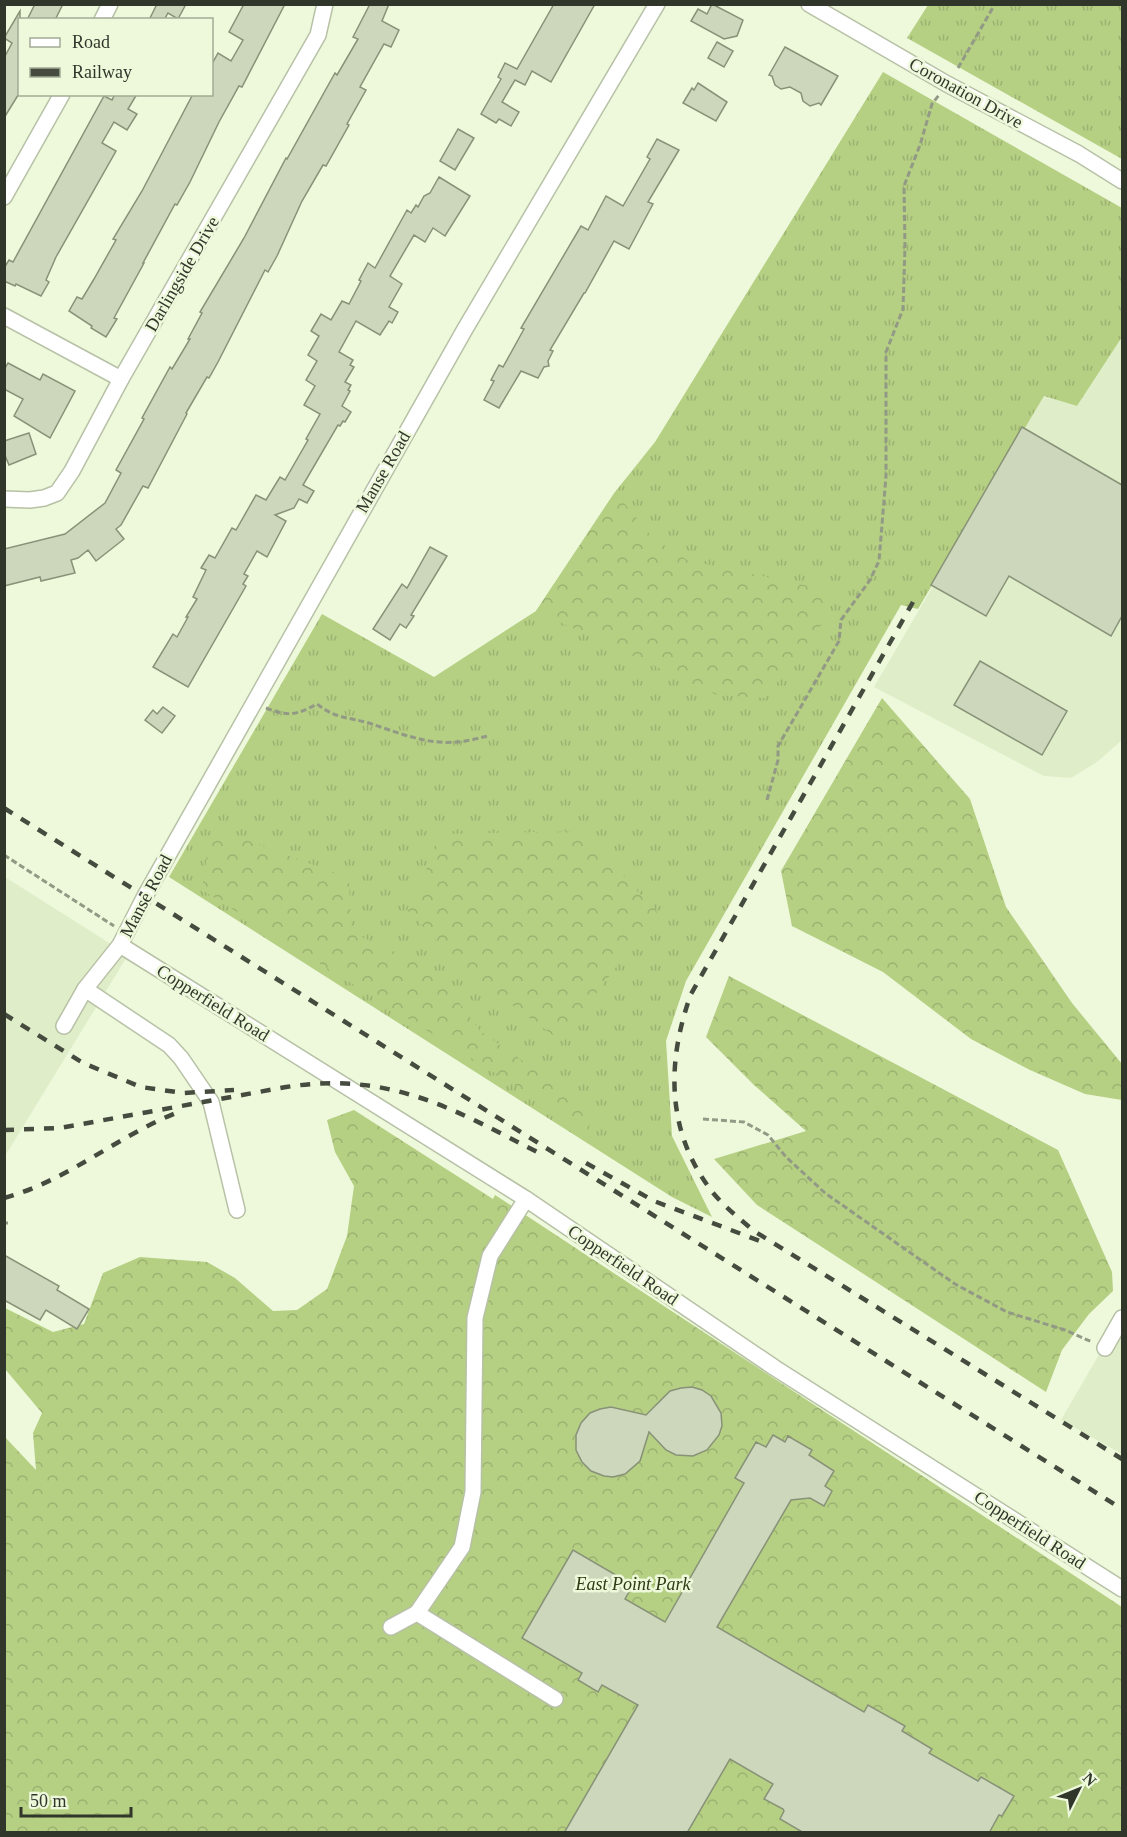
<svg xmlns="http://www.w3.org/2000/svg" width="1127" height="1837" font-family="Georgia,serif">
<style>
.built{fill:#dfedc9}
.grass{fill:url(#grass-tufts)}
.forest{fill:url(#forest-crowns)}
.building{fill:#cdd7bb;stroke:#889278;stroke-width:1.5}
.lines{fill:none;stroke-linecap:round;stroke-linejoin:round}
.minor-casing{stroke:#b7c1a6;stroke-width:18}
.path{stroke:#929a86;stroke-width:3;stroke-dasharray:6 3;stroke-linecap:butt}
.minor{stroke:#fff;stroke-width:15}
.rail{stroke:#454b3e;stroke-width:4.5;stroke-dasharray:10 10;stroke-linecap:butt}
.labels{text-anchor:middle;stroke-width:5;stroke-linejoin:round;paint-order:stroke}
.street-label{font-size:18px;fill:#31362b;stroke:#eef9dc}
.park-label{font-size:18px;font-style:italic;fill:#2e3a13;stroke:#eef9dc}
</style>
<defs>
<pattern id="grass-tufts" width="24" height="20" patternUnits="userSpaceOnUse" patternTransform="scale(1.5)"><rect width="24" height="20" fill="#b5cf83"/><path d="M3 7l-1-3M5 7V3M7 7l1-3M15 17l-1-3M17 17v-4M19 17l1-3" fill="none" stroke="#9cb271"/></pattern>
<pattern id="forest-crowns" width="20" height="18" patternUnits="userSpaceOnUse" patternTransform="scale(1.5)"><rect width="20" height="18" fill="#b5cf83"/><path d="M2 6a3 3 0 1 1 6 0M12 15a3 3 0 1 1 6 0" fill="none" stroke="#9cb271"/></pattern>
</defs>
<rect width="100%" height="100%" fill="#eef9dc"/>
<!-- built -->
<g class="built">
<path d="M1122,337V740L1097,762L1071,778L1044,776L874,687L1044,396L1077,406Z"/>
<path d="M5,877L128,955L5,1156Z"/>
<path d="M1122,1315V1454L1061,1420Z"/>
</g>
<!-- grass -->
<g class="grass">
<path d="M928,5H1122V159L907,38Z"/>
<path d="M883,72L1122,208V337L1077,406L1044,396L918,609L901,605L686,981L666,1041L672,1136L712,1217L672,1197L169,877L322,614L434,677L536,611L615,492L655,442Z"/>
</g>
<!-- forest -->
<g class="forest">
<path d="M615,492L652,537L687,560L828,590L826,618L765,698L717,695L536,611Z"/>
<path d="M882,698L970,799L1006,907L1072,1003L1122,1064V1100L1085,1094L1030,1070L971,1039L883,972L792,926L781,871Z"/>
<path d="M211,827L349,878L351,932L435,970L480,1031L594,1111L588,1131L202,890Z"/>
<path d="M581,831L657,912L578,1018L558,1039L467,972L407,910L443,834Z"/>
<path d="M729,976L1058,1150L1112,1272L1113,1291L1089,1314L1062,1350L1046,1392L757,1205L714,1159L806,1131L754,1085L706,1037Z"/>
<path d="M354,1110L493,1199L495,1195L1122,1607V1832H5L4,1436L36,1470L33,1433L42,1413L5,1369V1308L53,1332L84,1324L103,1273L140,1257L207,1262L235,1278L273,1311L297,1310L327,1289L347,1236L354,1186L335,1152L327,1120Z"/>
</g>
<!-- building -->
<g class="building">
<path d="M35,4H63L55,20H27Z"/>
<path d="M154,4H186L178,19L168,13L164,20H149L156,6Z"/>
<path d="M244,4H285L242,87L239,86L219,122L190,182L177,205L175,204L143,263H144L114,318L117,319L106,337L91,328L92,326L69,311L77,297L82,299L94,279L116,240L113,239L142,191L193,94H212V64L218,53L231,61L243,40L229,32Z"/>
<path d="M370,4H389L382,21L399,30L391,47L384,44L360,87L366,90L347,124L349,125L326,166L323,165L302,201L277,256L268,272L265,270L218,362L209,378L207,377L186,413L187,414L148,488L143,486L121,525L116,529L124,539L96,561L88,550L78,558L71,560L75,573L41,581L40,577L4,586V549L65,534L105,503L121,473L116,470L144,419L142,418L170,367L172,369L190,339H188L202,313L200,312L244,238L286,158L287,159L335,73L337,75L358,39L353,37Z"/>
<path d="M554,4H595L551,82L532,71L525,85L515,80L502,102L519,112L511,126L499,119L496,123L481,114L501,79L498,77L505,63L517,69Z"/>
<path d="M712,4L743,20L737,36L724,39L691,21L698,9L707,14Z"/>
<path d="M20,11V92L4,118V58L12,43L4,38Z"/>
<path d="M717,42L733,51L724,67L708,58Z"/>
<path d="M785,47L838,76L821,105L819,103L810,106L803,101L801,93L790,87L781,89L775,85L772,76L769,75Z"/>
<path d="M698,83L727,102L716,121L683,103L692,88L694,90Z"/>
<path d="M115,94H137L128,109L137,114L127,130L114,122L102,143L116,151L56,257L46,280L49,282L41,296L16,284L15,286L4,281V268L9,260L13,262L104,96L112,100Z"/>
<path d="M458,129L474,138L455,170L440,161Z"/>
<path d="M657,139L679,150L648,202L653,204L629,249L614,241L585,293H584L550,350L553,351L548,361L549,366L544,367L538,378L521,371L499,408L484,400L494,381L491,380L499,365L503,367L524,329L521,328L581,226L588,230L606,196L623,206L650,159L647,157Z"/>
<path d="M439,177L470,196L445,236L433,228L425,242L414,235L390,276L402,284L389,307L398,312L392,323L389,321L380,335L356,321L339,352L353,360L350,365L354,367L345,382L351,385L348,390L350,391L342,406L351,412L345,422L343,421L340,426L338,425L303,485L314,491L307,503L299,499L294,508L275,515L286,521L267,557L257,551L244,574L248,576L243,584L246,586L188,687L153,667L173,634L177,637L188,617H186L197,599L193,597L206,570L201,568L209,555L215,558L232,528L236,530L256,495L266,500L280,477L285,480L308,440L306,439L320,414L304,405L315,386L306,380L317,361L308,355L319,336L311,331L321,314L331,320L342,301L349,304L361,281L359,280L368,263L375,268L407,210L411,213L416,205L418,207L424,196L430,193Z"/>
<path d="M8,363L40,380L43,374L75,391L50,438L14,416L23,399L4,389V370Z"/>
<path d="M1022,427L1122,485V616L1111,636L1009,576L986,616L931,585Z"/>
<path d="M29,433L36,454L9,465L4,453V441Z"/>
<path d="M430,547L447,556L411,615L414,616L406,628L400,624L390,640L373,629L402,584L407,588Z"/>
<path d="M980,661L1067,711L1042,755L954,705Z"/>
<path d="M163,707L175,716L162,733L145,720L153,710L157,714Z"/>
<path d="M4,1255L59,1286L57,1290L89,1309L77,1329L46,1310L40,1320L4,1300Z"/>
<path d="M692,1387L702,1390L711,1396L721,1413L722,1426L719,1435L707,1450L693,1456L676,1455L666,1450L649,1432L640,1461L625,1474L613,1477L604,1476L591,1471L582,1462L576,1450V1435L581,1423L590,1413L600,1409L611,1407L646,1415L670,1391L681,1388Z"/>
<path d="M773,1435L785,1442L788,1436L812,1450L809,1455L834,1471L825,1486L832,1491L824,1506L810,1498L791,1500L717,1627L864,1712L868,1705L905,1726L902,1731L932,1749L929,1753L978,1781L981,1777L1014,1796L1002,1816L999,1815L989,1833H804L780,1819L784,1811L783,1809L764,1799L773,1784L730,1759L687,1833H564L638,1705L602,1685L598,1692L578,1680L582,1673L522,1638L573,1550L633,1585L625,1599L665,1622L744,1483L735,1478L756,1442L766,1447Z"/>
</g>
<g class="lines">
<defs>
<g id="minor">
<path d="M809,4L947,84L1079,154L1122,181"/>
<path d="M102,20L110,4"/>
<path d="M4,197L62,94"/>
<path d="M4,316L121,379"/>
<path d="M4,499L30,500L44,498L57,493L72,471L121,379L318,35L325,4"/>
<path d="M120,945L526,1199L775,1368L1122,1589"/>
<path d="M64,1026L85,989"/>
<path d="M526,1199L490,1256L475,1318L473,1492L462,1547L417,1613L555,1699"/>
<path d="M237,1210L211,1102L181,1058L169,1045L85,989L120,945L145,896L465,329L657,4"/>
<path d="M1105,1348L1122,1318"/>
<path d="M391,1627L417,1613"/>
</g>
</defs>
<!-- minor casing -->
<use href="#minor" class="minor-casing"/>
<!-- path -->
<g class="path">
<path d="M958,68L995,4"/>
<path d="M266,708C289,717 296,715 317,704C336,719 348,717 369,723C396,732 427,745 456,742C466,742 478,738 488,736"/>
<path d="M767,800L778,760V746L839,641L841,620L870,580L879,561L886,476V352L903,309L905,247L904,186L920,145L932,104L939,95"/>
<path d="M4,855L114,926"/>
<path d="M703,1119L744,1122L768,1135L786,1157L825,1193L955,1284L1007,1312L1065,1330L1092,1342"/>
<path d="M4,1223H8"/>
</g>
<!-- minor -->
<use href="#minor" class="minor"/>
<!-- rail -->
<g class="rail">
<path d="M913,602L691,994C666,1063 666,1134 714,1194C726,1208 740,1219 754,1231L1122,1459"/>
<path d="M4,808L1122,1509"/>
<path d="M4,1014L83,1063L141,1087L183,1093L234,1090"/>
<path d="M4,1130L60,1128L286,1087C391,1071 453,1109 543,1155"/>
<path d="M586,1163L654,1201L760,1241"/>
<path d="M4,1198C67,1181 116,1137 176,1113"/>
</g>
</g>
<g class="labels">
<!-- street labels -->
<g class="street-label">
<text transform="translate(966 93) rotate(29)" y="6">Coronation Drive</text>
<text transform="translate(182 274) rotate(-60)" y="6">Darlingside Drive</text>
<text transform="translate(383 472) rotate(-60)" y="6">Manse Road</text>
<text transform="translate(146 896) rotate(-62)" y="6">Manse Road</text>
<text transform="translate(213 1003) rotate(32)" y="6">Copperfield Road</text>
<text transform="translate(623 1265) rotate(34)" y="6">Copperfield Road</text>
<text transform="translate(1030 1530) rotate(33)" y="6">Copperfield Road</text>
</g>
<!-- park labels -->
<g class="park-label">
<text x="633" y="1590">East Point Park</text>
</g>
</g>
<!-- border -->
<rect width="1127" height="1837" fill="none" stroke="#31362b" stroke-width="12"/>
<!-- legend -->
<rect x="18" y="18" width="195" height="78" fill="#eef9dc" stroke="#a2ab95" stroke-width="1.5"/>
<rect x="30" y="38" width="30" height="9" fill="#ffffff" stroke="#a2ab95" stroke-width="1.5"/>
<text x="72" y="48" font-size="18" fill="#31362b">Road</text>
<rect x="30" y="68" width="30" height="9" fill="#454b3e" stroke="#a2ab95" stroke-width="1.5"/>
<text x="72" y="78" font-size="18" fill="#31362b">Railway</text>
<!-- north arrow -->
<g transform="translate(1079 1789) rotate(47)" stroke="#eef9dc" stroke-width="4.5" paint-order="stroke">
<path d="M0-4.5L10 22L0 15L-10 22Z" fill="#31362b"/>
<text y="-9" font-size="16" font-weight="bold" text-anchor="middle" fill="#31362b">N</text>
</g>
<!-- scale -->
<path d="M21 1807v9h110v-9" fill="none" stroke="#31362b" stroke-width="3"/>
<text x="30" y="1807" font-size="18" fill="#31362b" stroke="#eef9dc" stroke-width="4.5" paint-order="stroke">50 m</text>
</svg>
